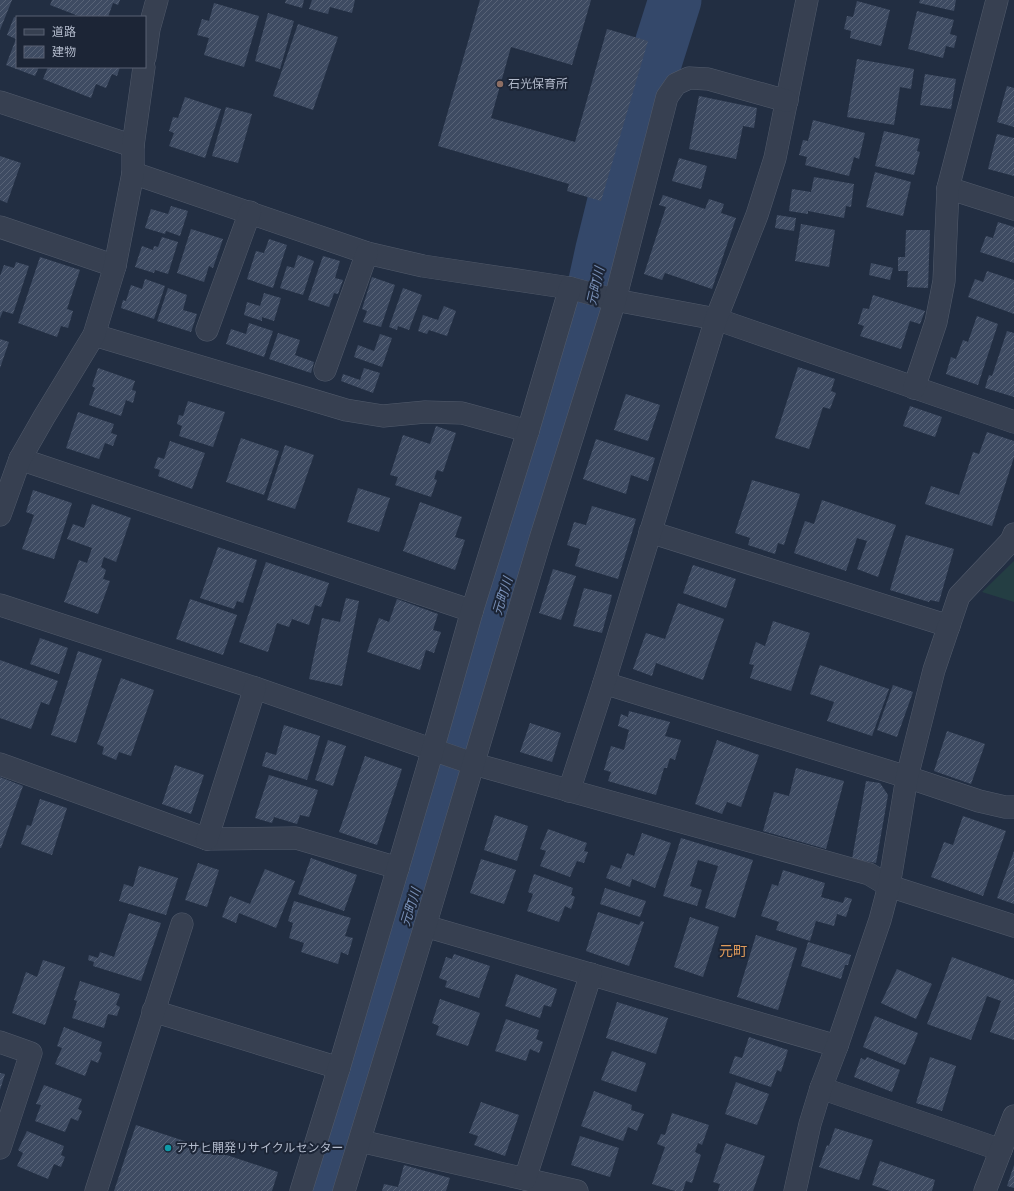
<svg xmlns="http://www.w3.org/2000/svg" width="1014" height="1191" font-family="'Varela Round','Noto Sans JP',sans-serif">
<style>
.park{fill:#243e43}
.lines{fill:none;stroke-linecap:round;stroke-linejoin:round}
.river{stroke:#34486a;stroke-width:53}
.building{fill:url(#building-hatch)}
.street-casing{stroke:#525b6c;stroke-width:23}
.street{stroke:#374051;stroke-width:22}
.education-dot{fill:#8d6e63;stroke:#1c2536;stroke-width:1.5}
.culture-dot{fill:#0f9aa8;stroke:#1c2536;stroke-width:1.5}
.labels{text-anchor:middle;stroke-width:4;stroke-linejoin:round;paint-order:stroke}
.poi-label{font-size:12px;fill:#b3bbcc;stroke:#1c2536;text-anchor:start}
.water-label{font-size:13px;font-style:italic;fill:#788fb6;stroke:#1c2536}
.quarter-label{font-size:14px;fill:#e09b5a;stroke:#1c2536}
</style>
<defs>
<pattern id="building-hatch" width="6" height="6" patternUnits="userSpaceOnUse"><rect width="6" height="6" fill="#3e4b62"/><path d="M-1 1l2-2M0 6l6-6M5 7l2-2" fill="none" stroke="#586377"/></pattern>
</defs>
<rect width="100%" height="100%" fill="#222e42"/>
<!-- park -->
<path class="park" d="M1014,561V602L982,592Z"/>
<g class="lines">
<!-- river -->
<path class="river" d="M326,1191L393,959L440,810L497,619L545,453L583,336L602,249L622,168L675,0"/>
</g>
<!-- building -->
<g class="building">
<path d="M0,0H12L0,30Z"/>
<path d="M52,0H120L118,5L113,3L108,17H81L50,5Z"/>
<path d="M286,0H304L302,8L285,3Z"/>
<path d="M312,0H355L352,13L330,7L328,14L309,9Z"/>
<path d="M480,0H591L572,65L511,47L491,118L575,142L607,29L648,41L601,201L567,191L569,184L438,146Z"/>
<path d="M920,0H956L954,11L919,3Z"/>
<path d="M857,1L890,10L881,46L850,38L851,31L844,29L847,16L853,17Z"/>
<path d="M214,3L259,16L244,67L204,55L209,38L197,35L202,19L209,21Z"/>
<path d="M917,11L954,20L950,34L957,36L954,48L946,46L943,58L908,49Z"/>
<path d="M268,13L294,21L280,69L255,61Z"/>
<path d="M14,17L17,18V67H39L35,76L6,65L16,39L7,35Z"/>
<path d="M298,24L338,37L313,110L273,96Z"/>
<path d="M857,59L914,69L911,89L900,87L894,125L847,117Z"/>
<path d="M48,67H120L117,76L112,74L106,88L96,84L91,98L43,79Z"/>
<path d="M925,74L956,79L951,109L920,105Z"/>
<path d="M1007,86L1014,88V127L997,122Z"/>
<path d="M699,96L757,108L754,128L743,126L736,159L689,149Z"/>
<path d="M185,97L221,109L205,158L169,146L174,133L169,131L173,117L178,118Z"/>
<path d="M226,107L252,114L238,163L212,156Z"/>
<path d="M813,120L865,133L859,159L854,157L849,176L805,165L807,157L799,155L803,140L808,141Z"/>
<path d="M884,131L920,139L917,151L920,152L914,175L875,166Z"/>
<path d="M997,134L1014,138V176L988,169Z"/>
<path d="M0,156L21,163L7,203L0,200Z"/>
<path d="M679,158L707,166L701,189L672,181Z"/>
<path d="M875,172L911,182L903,216L866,207Z"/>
<path d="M814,177L854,184L851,207L846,206L844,218L808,211V214L789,211L792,189L811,192Z"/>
<path d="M663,195L705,209L709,199L724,204L721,213L736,218L712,289L665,273L662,280L644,274L666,207L659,205Z"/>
<path d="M171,206L188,211L180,236L166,231L165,234L145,228L151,209L168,214Z"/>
<path d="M777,215L796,218L794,231L775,228Z"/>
<path d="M998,222L1014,227V263L980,252L986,236L993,238Z"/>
<path d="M801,224L835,230L829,267L795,261Z"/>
<path d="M191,229L223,239L213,268L209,266L204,282L177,273Z"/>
<path d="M906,230H930L928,288L907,287L908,271H898V257H905Z"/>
<path d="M162,237L178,242L168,274L155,270L154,273L135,267L142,246L153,250L154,246L158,247Z"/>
<path d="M269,239L287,245L273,288L247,279L256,251L264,253Z"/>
<path d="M298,255L314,261L303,295L280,288L287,266L294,268Z"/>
<path d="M323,256L340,261L335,278L343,280L338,294L334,293L329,307L308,300Z"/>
<path d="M40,257L80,270L67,309L73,311L68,328L61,326L57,337L18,323Z"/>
<path d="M16,262L29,266L13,314L3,311L0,318V276L4,265L14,268Z"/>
<path d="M871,263L893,268L890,280L869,275Z"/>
<path d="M987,271L1014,280V314L968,297L975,279L983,282Z"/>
<path d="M372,277L395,285L381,327L363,322L367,311L362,309Z"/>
<path d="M145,279L165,286L154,319L121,308L123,300L126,301L131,285L142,289Z"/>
<path d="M168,288L187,295L183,310L197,314L191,332L157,321Z"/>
<path d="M403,288L422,295L409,330L398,326L397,330L389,327Z"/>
<path d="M264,293L281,298L274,321L262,317V321L244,315L247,302L260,306Z"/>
<path d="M873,295L925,311L920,324L910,321L901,349L860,336L864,326L858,324L863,308L869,309Z"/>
<path d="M444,306L456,311L447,336L429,330L427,334L418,331L423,315L438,320Z"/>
<path d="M977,316L998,324L978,385L946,374L951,357L956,359L963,340L968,342Z"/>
<path d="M249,323L273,331L264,357L226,344L231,329L246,334Z"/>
<path d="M1007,331L1014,333V397L985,388L989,375L992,376Z"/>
<path d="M278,333L300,340L295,355L314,362L311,373L269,359Z"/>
<path d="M380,334L392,338L382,367L354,357L358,345L374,351Z"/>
<path d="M0,339L9,342L0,368Z"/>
<path d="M798,367L835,379L831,391L836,393L830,409L823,407L809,449L775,438Z"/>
<path d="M98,368L135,381L132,390L136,391L133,403L126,400L121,416L89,405L95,388L92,386Z"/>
<path d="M364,368L380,373L373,393L341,381L343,374L360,380Z"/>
<path d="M626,394L660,405L648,441L614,430Z"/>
<path d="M188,401L225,412L213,447L179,436L182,426L177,424L179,415L183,416Z"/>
<path d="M910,406L942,417L935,437L903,426Z"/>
<path d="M78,412L114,424L111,433L117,435L113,446L105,443L99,459L66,448Z"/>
<path d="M436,426L456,433L443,472L437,470L434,479L437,480L431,497L395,485L398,477L390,475L403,435L430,444Z"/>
<path d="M987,432L1014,441V457L992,526L925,504L931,486L959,495L973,452L979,454Z"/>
<path d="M241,438L279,451L264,495L226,482Z"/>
<path d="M596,439L655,458L648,481L631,475L626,494L583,479Z"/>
<path d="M170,441L205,453L192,489L158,476L160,470L154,468L158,457L164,459Z"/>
<path d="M285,445L314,455L295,509L267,500Z"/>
<path d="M752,480L800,494L784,545L778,543L775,554L748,545L750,538L735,533Z"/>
<path d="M358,488L390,498L379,532L347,522Z"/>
<path d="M33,490L72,503L54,559L22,549L34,515L26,512Z"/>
<path d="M822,500L896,525L878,577L857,569L867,541L857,538L846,571L794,553L805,521L814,524Z"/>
<path d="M420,502L462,517L455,537L465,540L455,570L403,551Z"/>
<path d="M92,504L131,518L116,562L104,557L101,567L106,570L103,579L110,581L98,614L64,602L79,560L87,563L92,548L67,539L73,524L84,528Z"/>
<path d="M592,506L636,519L618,579L575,566L580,549L567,545L574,522L586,525Z"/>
<path d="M906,535L954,549L939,602L930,600L929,602L890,590Z"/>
<path d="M218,547L257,560L243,603L237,601L234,609L200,598Z"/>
<path d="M266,562L329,583L321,607L315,605L309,625L292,619L289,627L277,623L268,652L239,642Z"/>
<path d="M693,565L736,579L726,608L683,593Z"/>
<path d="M553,569L576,576L561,620L539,613Z"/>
<path d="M584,588L612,595L602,633L573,626Z"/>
<path d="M346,598L359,601L342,686L309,679L322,618L340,622Z"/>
<path d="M190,599L237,615L223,655L176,639Z"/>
<path d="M397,599L438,614L433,630L441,632L434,653L426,650L420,670L367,652L379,618L389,622Z"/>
<path d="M678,603L724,619L703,680L656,663L652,676L633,669L646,633L665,639Z"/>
<path d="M773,621L810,633L791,691L750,678L754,665L749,664L756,642L765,646Z"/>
<path d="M40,638L68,648L59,674L30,664Z"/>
<path d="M78,651L102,659L76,743L51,735Z"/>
<path d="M0,660L58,681L49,705L41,702L31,729L0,718Z"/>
<path d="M820,665L889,689L872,736L827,721L834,702L810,694Z"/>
<path d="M121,678L154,690L131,756L119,752L116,760L102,754L104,747L97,744Z"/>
<path d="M893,685L913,692L897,737L877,730Z"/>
<path d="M629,711L670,722L665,736L681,740L675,760L670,758L667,768H664L656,795L608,781L611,772L604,770L611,746L624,750L629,730L618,726L621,714L628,717Z"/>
<path d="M530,723L561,733L552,762L520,752Z"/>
<path d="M284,725L320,736L307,780L262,766L266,752L276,755Z"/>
<path d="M947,731L985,744L971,784L934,771Z"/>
<path d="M328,740L346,746L333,786L315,780Z"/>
<path d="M717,740L759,755L741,807L727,802L722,814L695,804Z"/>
<path d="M365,756L402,769L377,845L339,832Z"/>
<path d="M175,765L204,775L191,814L162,804Z"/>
<path d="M796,768L844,781L826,849L763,831L774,792L789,796Z"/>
<path d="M269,775L318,790L309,817L300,815L297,824L274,817L272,823L255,818Z"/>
<path d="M0,777L23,786L1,848H0Z"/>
<path d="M866,781L880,783L888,795L876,863L852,859Z"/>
<path d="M40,799L67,808L52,855L21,844L27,825L31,826Z"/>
<path d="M495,815L528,826L517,861L484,850Z"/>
<path d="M963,816L1006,831L983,896L931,877L944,842L953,845Z"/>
<path d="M548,829L587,843L584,851L588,852L584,863L577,861L570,877L540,866L546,851L540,849Z"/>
<path d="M642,833L671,843L655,888L632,879L630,887L606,878L611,865L621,869L627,853L634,856Z"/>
<path d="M681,838L753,860L735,918L705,908L718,866L698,860L690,886L702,890L697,906L663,896Z"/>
<path d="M1014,851V904L997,898Z"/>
<path d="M311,858L357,875L344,911L298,894Z"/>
<path d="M481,859L516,870L504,904L470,893Z"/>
<path d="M198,863L219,870L207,907L185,900Z"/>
<path d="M139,866L178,878L166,915L119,901L124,884L133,887Z"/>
<path d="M265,869L295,881L276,928L239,913L236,923L222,917L230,896L250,904Z"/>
<path d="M783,870L825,883L821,897L843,903L845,897L852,899L846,917L837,914L834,926L816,921L810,941L776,930L779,922L761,916L772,884L778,886Z"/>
<path d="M534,874L573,888L571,895L575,897L571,909L565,906L559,922L527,911L533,894L528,892Z"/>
<path d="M605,888L646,901L640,917L600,904Z"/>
<path d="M294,901L351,918L345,936L353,938L348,955L341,952L338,964L301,952L304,943L289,938L293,923L288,921Z"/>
<path d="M598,912L639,925L641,921L644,922L629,966L586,951Z"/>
<path d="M129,913L161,923L141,981L93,966L94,962L88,960L89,955L98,958L100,952L114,957Z"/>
<path d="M690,917L719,927L703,977L674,967Z"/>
<path d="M756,935L797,948L778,1010L737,997Z"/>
<path d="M808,942L851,955L848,965H845L841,979L801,966Z"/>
<path d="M454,954L490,966L479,998L445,987L447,981L439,978L446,957L452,959Z"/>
<path d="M952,957L1014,980V1040L990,1032L1001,1001L987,996L971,1040L927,1024Z"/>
<path d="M43,960L65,967L45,1025L12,1013L26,972L37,977Z"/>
<path d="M897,969L932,984L916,1019L881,1003Z"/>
<path d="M516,974L557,989L551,1007L544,1005L540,1018L505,1006Z"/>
<path d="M80,981L120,994L116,1005L120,1007L117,1016L108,1014L104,1028L72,1018L77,1001L74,1000Z"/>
<path d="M440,999L480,1013L468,1046L436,1035L439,1026L432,1023Z"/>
<path d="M617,1002L668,1018L656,1054L606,1038Z"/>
<path d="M875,1016L918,1033L905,1065L863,1047Z"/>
<path d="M506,1019L539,1030L536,1039L543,1042L539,1053L530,1049L526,1061L495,1051Z"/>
<path d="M64,1027L102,1042L99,1051L102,1053L98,1063L91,1060L85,1076L55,1064L62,1048L57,1046Z"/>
<path d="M749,1037L788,1050L781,1072L777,1070L771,1087L729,1073L735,1056L742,1058Z"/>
<path d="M612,1051L646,1063L636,1092L601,1080Z"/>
<path d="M867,1057L900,1070L892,1092L854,1077L861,1058L865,1060Z"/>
<path d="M930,1057L956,1066L942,1111L916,1103Z"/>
<path d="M0,1073L5,1074L0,1090Z"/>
<path d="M736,1082L769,1094L757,1125L725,1114Z"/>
<path d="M44,1085L82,1099L78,1109L82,1111L78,1121L71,1118L65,1132L35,1121L41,1105L36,1104Z"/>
<path d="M594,1091L632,1105L631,1110L644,1114L637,1131L628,1127L623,1141L581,1126Z"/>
<path d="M481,1102L519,1115L505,1156L474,1145L478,1136L469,1133Z"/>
<path d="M672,1113L709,1125L702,1145L698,1143L695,1152L701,1155L692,1183L686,1181L683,1191H675L652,1184L665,1147L657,1144L661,1134L665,1135Z"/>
<path d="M136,1125L278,1172L272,1191H114Z"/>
<path d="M835,1128L873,1140L859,1180L819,1167L827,1145L829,1146Z"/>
<path d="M27,1131L64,1146L61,1155L65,1157L61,1167L54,1164L48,1179L17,1166L23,1153L18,1150Z"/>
<path d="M580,1136L619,1148L610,1177L571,1165Z"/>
<path d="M726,1143L765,1156L753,1191H718L720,1184L713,1182Z"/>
<path d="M880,1161L935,1180L932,1191H890L872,1185Z"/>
<path d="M404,1165L450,1178L446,1191H382L384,1184L398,1187Z"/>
<path d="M1014,1165V1188L1007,1186Z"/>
</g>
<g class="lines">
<defs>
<g id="street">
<path d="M145,57L149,29L157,0"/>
<path d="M0,102L133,146"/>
<path d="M133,173L367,253L423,266L570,288L615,300L716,319L1014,422"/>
<path d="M948,188L1014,209"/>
<path d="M0,227L115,266"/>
<path d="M207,330L250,212"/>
<path d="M94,335L346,410L383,416L425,412L462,413L528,431"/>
<path d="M325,370L367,253"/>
<path d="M914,388L936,322L944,281L948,188L997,0"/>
<path d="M20,459L472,611"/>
<path d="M0,515L20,459L44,417L94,335L115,266L133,173V146L144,67"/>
<path d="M650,532L949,626"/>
<path d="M0,605L255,688L474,764L869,874L889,886L1014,926"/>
<path d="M604,683L907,777L979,801L1005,807H1014"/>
<path d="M0,764L207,839L296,838L398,868"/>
<path d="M569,791L604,683L716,319L757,215L775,158L807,0"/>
<path d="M207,839L255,688"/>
<path d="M425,926L837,1046"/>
<path d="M153,1011L339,1068"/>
<path d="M0,1042L31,1053L0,1148"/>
<path d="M821,1088L1001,1150"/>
<path d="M360,1141L577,1191"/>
<path d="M525,1179L591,974"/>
<path d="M96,1191L182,924"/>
<path d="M301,1191L339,1068L433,749L472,611L528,431L570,288"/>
<path d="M344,1191L425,926L540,540L615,300L667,97L676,84L689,78L708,79L787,101"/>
<path d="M795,1191L810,1124L821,1088L837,1046L880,920L889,886L907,777L934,670L959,596L1011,541L1014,534"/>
<path d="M985,1191L1014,1116"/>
</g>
</defs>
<!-- street casing -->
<use href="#street" class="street-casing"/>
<!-- street -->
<use href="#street" class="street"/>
</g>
<!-- markers -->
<circle class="education-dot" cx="500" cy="84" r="4"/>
<circle class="culture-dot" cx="168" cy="1148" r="4"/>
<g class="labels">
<!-- poi labels -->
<g class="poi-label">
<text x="508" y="88">石光保育所</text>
<text x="176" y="1152">アサヒ開発リサイクルセンター</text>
</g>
<!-- water labels -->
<g class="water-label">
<text transform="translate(595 286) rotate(-77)" y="5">元町川</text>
<text transform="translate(502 596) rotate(-73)" y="5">元町川</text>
<text transform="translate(410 907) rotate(-73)" y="5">元町川</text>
</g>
<!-- quarter labels -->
<g class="quarter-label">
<text x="733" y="956">元町</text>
</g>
</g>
<!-- legend -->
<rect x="16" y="16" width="130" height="52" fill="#1c2536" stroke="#586172"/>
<rect x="24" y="29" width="20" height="6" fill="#374051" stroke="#586172"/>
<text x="52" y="36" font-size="12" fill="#b3bbcc">道路</text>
<rect x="24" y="46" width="20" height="12" fill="url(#building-hatch)" stroke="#586172"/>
<text x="52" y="56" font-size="12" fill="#b3bbcc">建物</text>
</svg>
